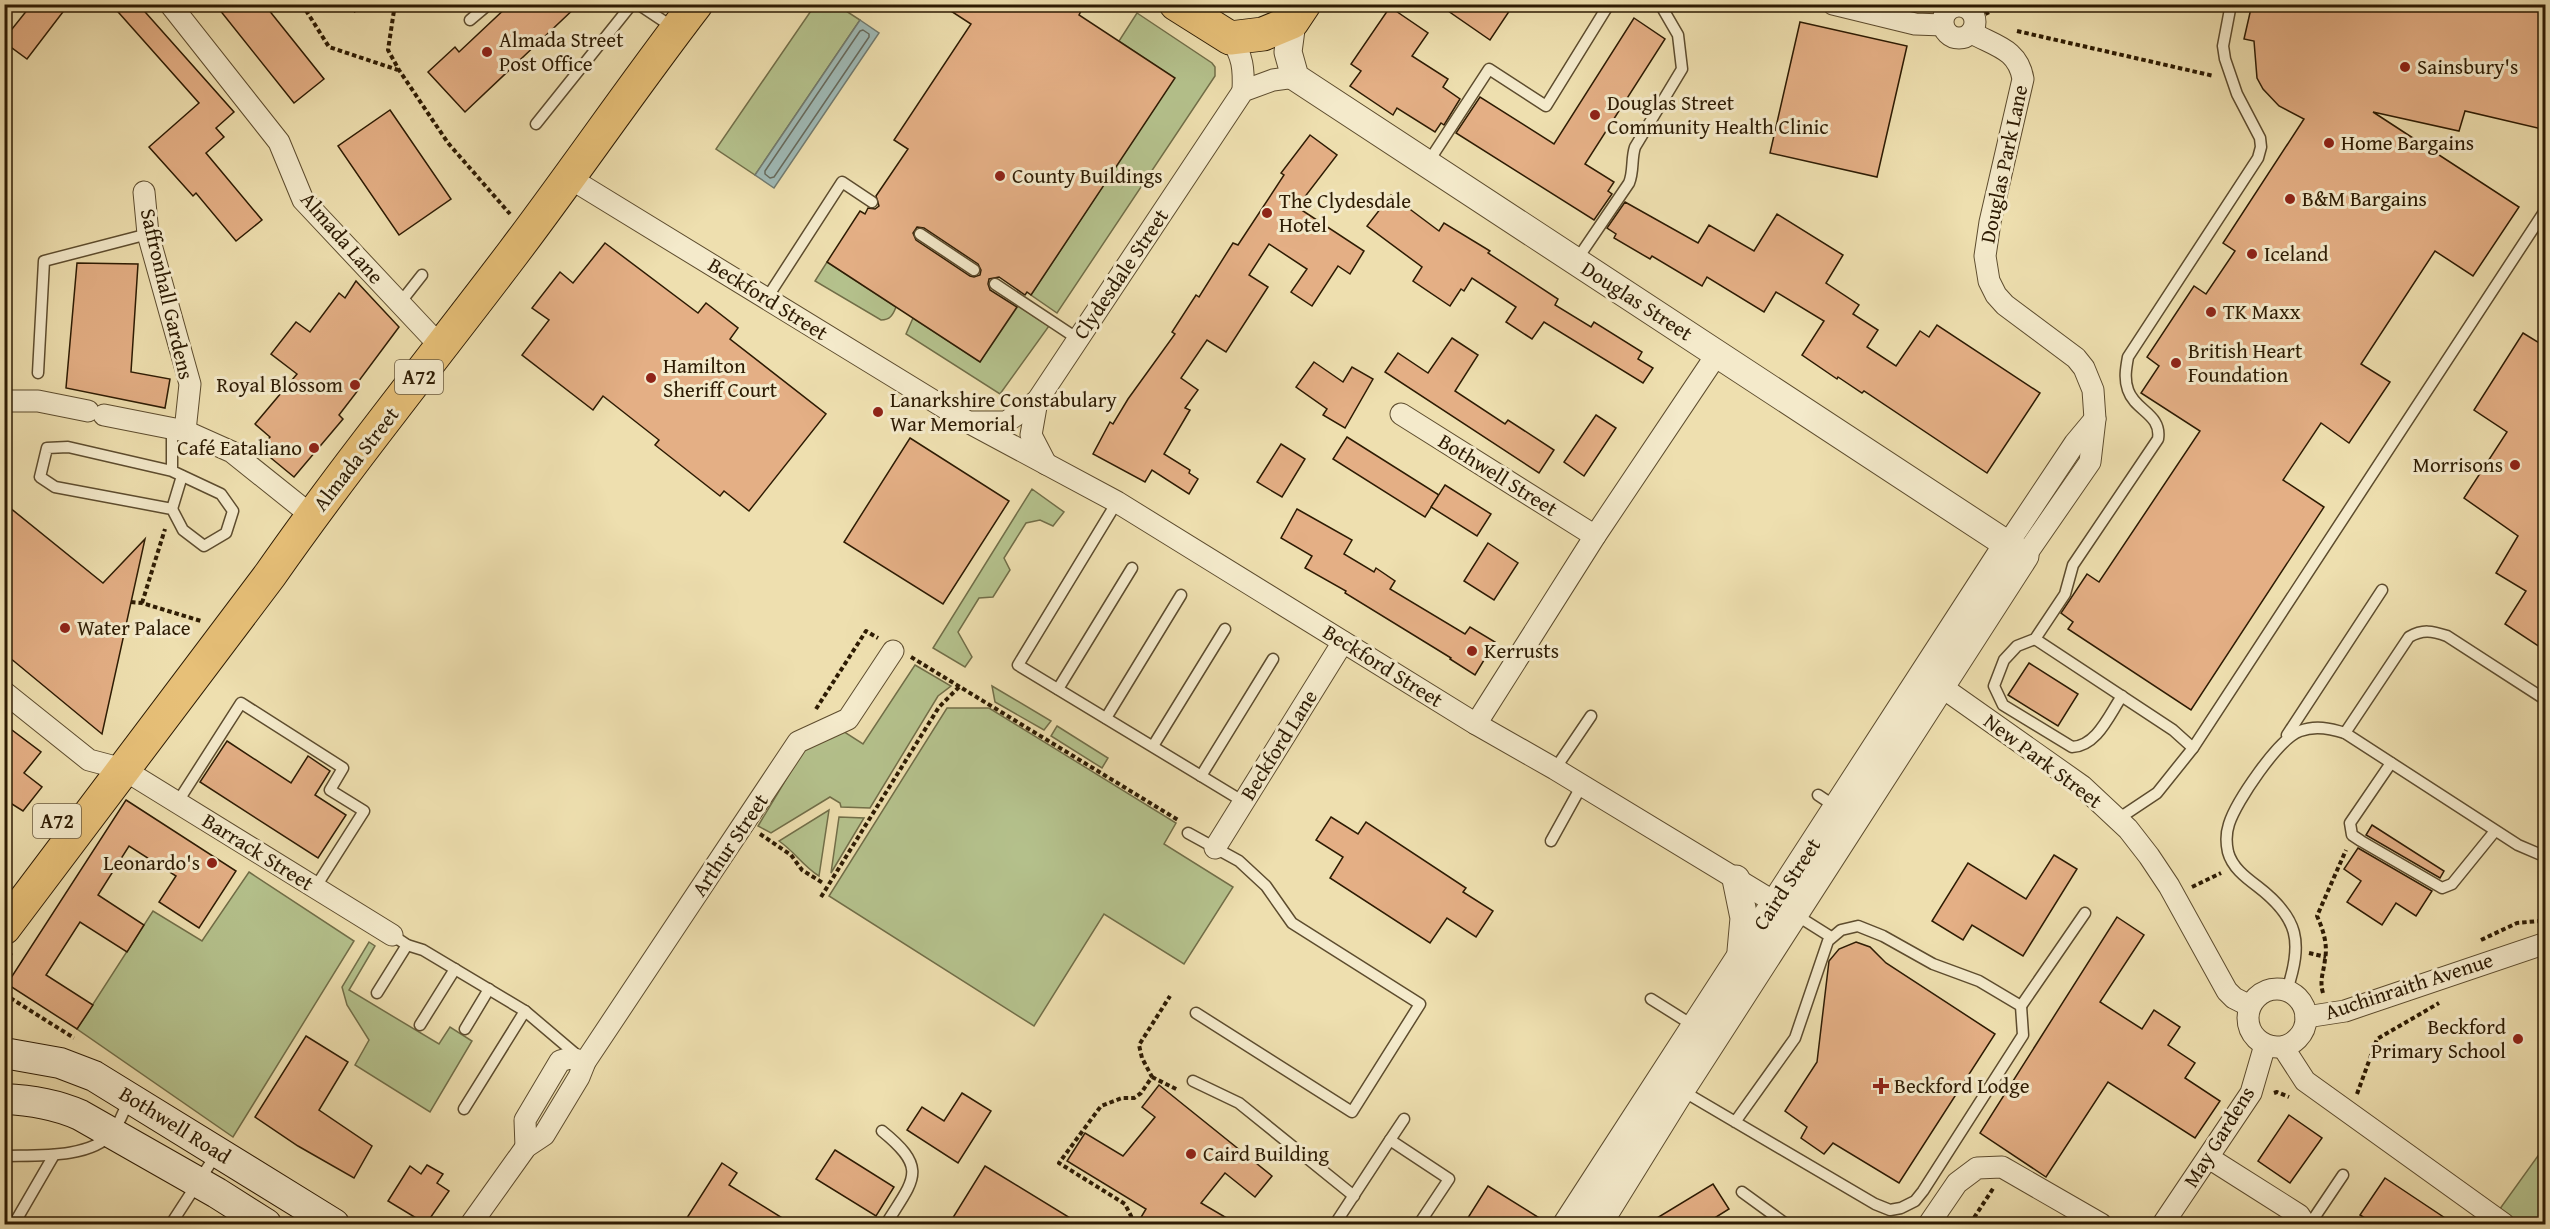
<svg xmlns="http://www.w3.org/2000/svg" width="2550" height="1229" font-family="'Gentium Book Plus',serif">
<style>
.green{fill:#b5c28d;stroke:#716e48;stroke-width:1.5}
.water{fill:#9fbab7;stroke:#717a6f;stroke-width:1.5}
.lines{fill:none;stroke-linecap:round;stroke-linejoin:round}
.shore{stroke:#666a5d;stroke-width:1.5}
.building{fill:#e4af85;stroke:#2d1b03;stroke-width:1.5;fill-rule:evenodd}
.service-casing{stroke:#5d4c2e;stroke-width:13}
.minor-casing{stroke:#5d4c2e;stroke-width:23}
.tertiary-casing{stroke:#5d4c2e;stroke-width:29}
.secondary-casing{stroke:#2d1b03;stroke-width:32}
.primary-casing{stroke:#2d1b03;stroke-width:35}
.path{stroke:#2d1b03;stroke-width:4;stroke-dasharray:4.5 3;stroke-linecap:butt}
.service{stroke:#f4eacb;stroke-width:10}
.minor{stroke:#f4eacb;stroke-width:21}
.tertiary{stroke:#f4eacb;stroke-width:27}
.secondary{stroke:#f4eacb;stroke-width:30}
.primary{stroke:#e7c078;stroke-width:33}
.poi-dot{fill:#8f2418;stroke:#f4eacb;stroke-width:2}
.labels{text-anchor:middle;stroke-width:6;stroke-linejoin:round;paint-order:stroke}
.shield{fill:#f4eacb;stroke:#69593f;stroke-width:1.5}
.shield-label{font-size:20px;font-weight:bold;fill:#2d1b03}
.poi-label{font-size:21px;fill:#2d1b03;stroke:#f4eacb;text-anchor:start}
.street-label{font-size:21px;fill:#2d1b03;stroke:#f4eacb}
</style>
<rect width="100%" height="100%" fill="#eedfaf"/>
<filter id="stains"><feTurbulence type="fractalNoise" baseFrequency=".00333" numOctaves="4"/><feColorMatrix values="0 0 0 0 .2 0 0 0 0 .09 0 0 0 0 .02 0 0 0 .5 -.17"/></filter>
<radialGradient id="worn" r=".72"><stop offset=".6" stop-color="#630" stop-opacity="0"/><stop offset="1" stop-color="#630" stop-opacity=".3"/></radialGradient>
<!-- green -->
<g class="green">
<path d="M815,5H837L860,20L755,175L716,149Z"/>
<path d="M1137,13L1212,63L1215,67V76L1057,313L1031,295L1174,78L1119,41Z"/>
<path d="M827,262L896,307C893,315 890,320 881,320L815,281Z"/>
<path d="M1018,306L1049,326L1000,394L906,334L913,318L980,362Z"/>
<path d="M1032,489L1064,512L1053,526L1040,520L1026,523L1004,558L1010,570L993,597L979,598L958,632L972,657L965,667L933,648Z"/>
<path d="M915,665L951,686L938,696L870,808L841,807L840,803L830,797L771,833L758,826L805,748L843,731L863,744Z"/>
<path d="M992,686L1051,721L1044,730L995,702Z"/>
<path d="M947,708H989L1176,823L1164,844L1233,887L1184,964L1104,914L1034,1026L829,896Z"/>
<path d="M1057,726L1108,758L1102,768L1051,736Z"/>
<path d="M829,810L819,876C803,866 794,851 779,841Z"/>
<path d="M839,817L864,818L831,873Z"/>
<path d="M249,872L354,941L233,1137L77,1029L153,911L202,941Z"/>
<path d="M369,942L375,946L349,990L439,1044L450,1027L472,1041L430,1112L355,1065L369,1040L347,1005L342,987Z"/>
<path d="M2545,1146V1224H2489Z"/>
</g>
<!-- water -->
<path class="water" d="M860,20L879,33L774,188L755,175Z"/>
<g class="lines">
<!-- shore -->
<path class="shore" d="M863,30L869,34V37L774,177L770,178L765,174V171L860,31Z"/>
</g>
<!-- building -->
<g class="building">
<path d="M32,4H69L27,59L4,42V39Z"/>
<path d="M111,4H138L234,112L216,128L224,137L206,153L262,220L236,241L196,193L193,196L149,147L199,103Z"/>
<path d="M215,4H264L324,79L294,103Z"/>
<path d="M510,4H579L465,112L428,72L455,47L459,52Z"/>
<path d="M940,4H1071L1081,11L1079,15L1175,78L1031,295L1027,292L1025,295L999,277L989,279L988,284L990,290L1017,307L980,362L827,262L860,211L865,214L868,208L875,209L879,206L876,196L908,149L894,140L971,24ZM917,227L924,228L978,264L981,270L980,275L974,277L970,276L916,240L913,233Z"/>
<path d="M1438,4H1514L1490,40Z"/>
<path d="M2252,4H2546V130L2465,111L2459,131L2373,112L2519,207L2473,276L2435,251L2361,364L2390,382L2349,443L2321,423L2283,480L2324,507L2191,710L2068,629L2073,622L2061,613L2087,574L2099,582L2200,431L2141,393L2159,366L2147,357L2194,286L2206,294L2235,251L2223,243L2304,119L2279,106L2263,89L2257,78L2254,41L2244,39Z"/>
<path d="M1390,7L1428,33L1412,56L1448,79L1443,87L1460,99L1444,125L1441,123L1435,132L1397,108L1393,115L1350,86L1361,71L1351,64Z"/>
<path d="M1634,18L1665,39L1585,164L1614,182L1608,191L1612,194L1594,220L1456,133L1480,97L1554,144Z"/>
<path d="M1800,22L1907,46L1877,177L1770,153Z"/>
<path d="M390,110L451,199L399,235L338,146Z"/>
<path d="M1310,135L1337,155L1297,207L1364,251L1350,274L1338,266L1312,306L1291,292L1307,269L1269,244L1249,275L1268,287L1226,352L1207,340L1181,378L1198,390L1185,408L1190,410L1164,454L1190,470L1189,473L1198,479L1189,494L1152,470L1145,482L1093,454L1110,422L1113,424L1128,399L1175,334L1172,332L1196,295L1199,297L1233,243L1238,245L1284,175L1281,173Z"/>
<path d="M1391,195L1439,231L1444,223L1490,251L1488,253L1558,299L1555,305L1591,327L1594,322L1642,352L1638,359L1653,368L1643,383L1544,322L1532,339L1506,322L1516,307L1472,278L1464,291L1461,289L1450,306L1413,281L1422,267L1367,226Z"/>
<path d="M1625,202L1698,243L1709,225L1754,251L1777,214L1843,255L1826,283L1859,305L1853,314L1878,330L1867,347L1896,366L1920,331L1929,337L1937,325L2040,393L1987,473L1864,391L1862,393L1838,377L1837,379L1802,355L1824,321L1776,292L1764,312L1707,277L1702,286L1652,256L1650,259L1614,238L1616,234L1607,228Z"/>
<path d="M605,243L698,313L706,303L738,328L730,339L826,414L749,511L724,491L720,496L655,445L659,440L603,396L593,410L522,355L549,320L532,308L560,272L573,283Z"/>
<path d="M77,263L138,264L131,372L170,379L165,408L66,388Z"/>
<path d="M356,281L399,327L355,386L359,389L339,415L343,419L294,477L260,449L270,437L255,424L297,374L271,354L296,322L310,332L339,293L345,298Z"/>
<path d="M2523,333L2546,347V651L2505,624L2526,591L2496,573L2518,536L2464,498L2507,432L2474,410Z"/>
<path d="M1452,338L1478,355L1455,391L1505,424L1508,420L1554,450L1539,473L1385,372L1398,353L1428,373Z"/>
<path d="M1314,362L1343,382L1352,367L1373,379L1345,428L1323,415L1327,409L1296,387Z"/>
<path d="M1596,415L1616,428L1584,476L1564,462Z"/>
<path d="M1347,437L1439,495L1425,517L1333,459Z"/>
<path d="M910,438L1009,501L943,604L844,542Z"/>
<path d="M1281,444L1305,459L1282,497L1257,482Z"/>
<path d="M1445,485L1491,514L1477,536L1431,507Z"/>
<path d="M4,503L103,583L145,539L102,734L4,653Z"/>
<path d="M1297,509L1352,540L1344,554L1374,572L1376,568L1395,581L1390,589L1465,634L1470,627L1495,642L1475,675L1450,659L1451,658L1345,593L1346,591L1305,568L1312,556L1281,538Z"/>
<path d="M1488,543L1518,563L1494,600L1464,581Z"/>
<path d="M2029,663L2078,694L2058,726L2008,695Z"/>
<path d="M4,724L41,752L24,773L42,787L23,811L4,799Z"/>
<path d="M227,741L291,783L308,756L330,771L315,795L346,815L318,858L200,782Z"/>
<path d="M126,800L236,871L199,928L159,902L176,876L129,846L98,895L144,925L127,952L80,922L46,975L93,1005L77,1029L7,984Z"/>
<path d="M1331,817L1358,834L1366,822L1466,888L1463,892L1493,911L1476,937L1447,918L1430,943L1330,878L1343,857L1316,840Z"/>
<path d="M2372,825L2444,871L2440,878L2366,835Z"/>
<path d="M2358,848L2432,891L2416,916L2396,903L2382,925L2347,902L2361,881L2344,869Z"/>
<path d="M2054,855L2077,869L2023,956L1972,925L1963,940L1932,921L1968,863L2026,899Z"/>
<path d="M2117,917L2144,935L2100,1002L2142,1029L2154,1010L2180,1027L2168,1045L2195,1063L2185,1078L2220,1101L2195,1138L2108,1082L2046,1177L1980,1133Z"/>
<path d="M1856,942L1870,947L1886,963L1995,1034L1899,1183L1833,1143L1824,1154L1801,1138L1807,1127L1785,1111L1817,1062L1829,961L1839,949Z"/>
<path d="M306,1036L348,1062L319,1110L372,1146L354,1178L298,1146L255,1117Z"/>
<path d="M1159,1085L1272,1176L1255,1197L1225,1173L1201,1203L1237,1224H1137L1146,1209L1067,1161L1085,1133L1123,1156L1155,1117L1142,1107Z"/>
<path d="M962,1093L991,1111L958,1163L907,1130L922,1107L944,1121Z"/>
<path d="M2289,1115L2322,1138L2290,1183L2258,1161Z"/>
<path d="M835,1150L894,1187L876,1216L816,1179Z"/>
<path d="M722,1163L737,1173L729,1185L792,1224H683Z"/>
<path d="M427,1165L443,1174L437,1183L449,1191L426,1224L388,1201L410,1166L421,1174Z"/>
<path d="M985,1166L1080,1224H949Z"/>
<path d="M2385,1178L2454,1224H2374L2360,1215Z"/>
<path d="M1713,1184L1729,1209L1705,1224H1647Z"/>
<path d="M1488,1186L1549,1224H1464Z"/>
</g>
<g class="lines">
<defs>
<g id="service">
<path d="M638,4L674,28"/>
<path d="M1963,6L1964,4"/>
<path d="M470,20L489,4"/>
<path d="M536,124L632,4"/>
<path d="M1427,164L1489,69L1546,106L1609,4"/>
<path d="M920,234L974,270"/>
<path d="M1576,261L1629,183C1634,171 1631,159 1635,147L1682,69L1678,35L1660,4"/>
<path d="M995,284L1078,339"/>
<path d="M767,298L842,182L872,202"/>
<path d="M400,303L422,275"/>
<path d="M38,373L44,261L148,234"/>
<path d="M172,428V471L221,494L233,511L226,533L204,546L183,530L172,509L55,487L40,477L47,448L68,447L172,471"/>
<path d="M1117,502L1018,665L1244,802"/>
<path d="M172,509L182,476"/>
<path d="M2035,639L2173,730L2193,748"/>
<path d="M1058,689L1132,568"/>
<path d="M2122,696C2109,715 2097,746 2072,747L2003,705L1994,686L2004,660L2017,646L2035,639L2065,594L2073,565L2158,439C2162,414 2135,411 2128,390C2124,379 2126,368 2128,357L2258,158L2261,147L2260,138L2237,94L2225,59L2223,46L2231,4"/>
<path d="M1106,718L1181,595"/>
<path d="M2345,733L2409,637C2423,629 2432,631 2447,636L2546,700"/>
<path d="M2287,735L2382,590"/>
<path d="M1153,746L1225,629"/>
<path d="M2391,763L2350,823L2352,835L2361,841L2442,888L2452,884L2495,831"/>
<path d="M1555,769L1591,716"/>
<path d="M1201,776L1273,659"/>
<path d="M1818,795L1836,807"/>
<path d="M177,803L241,703L343,768L330,790L364,811L315,888"/>
<path d="M2118,819L2157,793L2193,748L2546,209"/>
<path d="M1188,833L1239,861L1266,886L1292,923L1420,1004L1352,1112L1196,1013"/>
<path d="M1551,841L1582,785"/>
<path d="M1796,915L1831,937"/>
<path d="M392,935L407,945L423,950L525,1011L578,1056"/>
<path d="M2287,990C2303,942 2299,918 2257,886C2245,877 2232,867 2228,852C2226,843 2226,833 2229,824C2236,802 2278,739 2300,731C2315,725 2330,728 2345,733L2518,845L2546,857"/>
<path d="M377,993L407,945"/>
<path d="M1651,999L1694,1026"/>
<path d="M2021,1006L2085,913"/>
<path d="M420,1025L455,969"/>
<path d="M465,1029L489,989"/>
<path d="M1193,1081L1239,1103L1354,1196"/>
<path d="M1681,1090L1875,1204L1890,1210L1901,1208L1915,1201L1923,1191L2023,1035L2021,1006L1979,981L1933,964L1883,936L1858,926L1841,930L1828,941L1795,1038L1735,1122"/>
<path d="M464,1109L525,1011"/>
<path d="M882,1131C929,1169 914,1179 886,1224"/>
<path d="M1390,1140L1404,1119"/>
<path d="M4,1156C35,1155 90,1159 112,1133C119,1125 124,1110 129,1100"/>
<path d="M1742,1192L1786,1224"/>
<path d="M14,1224L54,1155"/>
<path d="M171,1224L217,1153"/>
<path d="M1335,1224L1390,1140L1449,1179L1419,1224"/>
<path d="M2310,1224L2343,1175"/>
</g>
<g id="minor">
<path d="M170,4L279,142L303,200L442,348"/>
<path d="M1833,4L1915,24L1943,25"/>
<circle cx="1959" cy="22" r="16"/>
<path d="M1972,33C1995,46 2018,49 2023,79L1990,222L1985,256L1989,281L1996,295L2005,305L2076,358L2084,368L2093,390L2095,419L2090,462L2025,556"/>
<path d="M1230,38C1243,55 1244,70 1243,91"/>
<path d="M568,177L968,422L1117,502L1476,724L1555,769L1789,911"/>
<path d="M144,192L148,234L190,384L185,431"/>
<path d="M4,401H38L88,411"/>
<path d="M1401,414L1595,536"/>
<path d="M104,415L185,431L232,452L312,516"/>
<path d="M972,422H1006L1037,401"/>
<path d="M1046,464L1031,435L1037,401L1243,91L1273,80L1295,77"/>
<path d="M2007,545L2075,443L2095,419"/>
<path d="M1929,678L2082,786L2128,829L2149,856L2169,886L2227,991L2234,998L2250,1006"/>
<path d="M4,692L89,760L123,769L392,935"/>
<path d="M1476,724L1595,536L1717,354"/>
<path d="M1215,848L1343,642"/>
<circle cx="2277" cy="1018" r="29"/>
<path d="M2306,1017L2345,1011L2546,943"/>
<path d="M2283,1047L2305,1081L2504,1224"/>
<path d="M526,1147L525,1120L560,1061L570,1058L585,1062"/>
<path d="M2209,1158L2299,1215L2305,1224"/>
<path d="M471,1224L526,1147L544,1135L579,1077L585,1062L798,742L848,719L893,651"/>
<path d="M1929,1224L1957,1183L1977,1168L2002,1167L2101,1224"/>
<path d="M2163,1224L2251,1093L2265,1045"/>
</g>
<g id="tertiary">
<path d="M1292,22L1288,52L1295,77L2025,556L1681,1090L1598,1224"/>
<path d="M1736,879L1744,918L1741,951"/>
<path d="M1567,1224L2007,545"/>
</g>
<g id="secondary">
<path d="M4,1053L60,1063L94,1076L334,1224"/>
<path d="M4,1099C31,1100 55,1104 80,1115L217,1193L266,1224"/>
</g>
<g id="primary">
<path d="M1176,4L1230,38L1263,34L1292,22L1304,4"/>
<path d="M4,928L270,575C347,465 432,360 513,253C575,171 633,86 696,4"/>
</g>
</defs>
<!-- service casing -->
<use href="#service" class="service-casing"/>
<!-- minor casing -->
<use href="#minor" class="minor-casing"/>
<!-- tertiary casing -->
<use href="#tertiary" class="tertiary-casing"/>
<!-- secondary casing -->
<use href="#secondary" class="secondary-casing"/>
<!-- primary casing -->
<use href="#primary" class="primary-casing"/>
<!-- path -->
<g class="path">
<path d="M302,4L329,47L398,70"/>
<path d="M352,4L356,12"/>
<path d="M395,4L388,50L399,70L448,143L510,214"/>
<path d="M1983,4L1989,17"/>
<path d="M2017,31L2214,76"/>
<path d="M131,602L142,603L201,621"/>
<path d="M142,603L165,529"/>
<path d="M911,657L1178,820"/>
<path d="M816,709L866,631L878,638"/>
<path d="M760,834L791,855L802,870L823,883"/>
<path d="M2192,887L2221,873"/>
<path d="M821,897L939,707L961,685"/>
<path d="M2481,940L2517,923L2539,921"/>
<path d="M2309,953L2326,957"/>
<path d="M4,969L11,953"/>
<path d="M2323,993C2319,980 2324,972 2325,959C2328,945 2323,929 2317,916L2346,850"/>
<path d="M4,994L74,1038"/>
<path d="M1152,1077L1178,1090"/>
<path d="M2274,1093L2277,1092L2289,1097"/>
<path d="M2357,1094L2377,1039L2439,1003"/>
<path d="M1135,1224L1125,1204L1059,1163L1101,1106L1122,1098H1134L1141,1093L1152,1077L1142,1058L1139,1045L1170,996"/>
<path d="M1970,1224L1994,1187"/>
</g>
<!-- service -->
<use href="#service" class="service"/>
<!-- minor -->
<use href="#minor" class="minor"/>
<!-- tertiary -->
<use href="#tertiary" class="tertiary"/>
<!-- secondary -->
<use href="#secondary" class="secondary"/>
<!-- primary -->
<use href="#primary" class="primary"/>
</g>
<!-- markers -->
<g class="poi-dot">
<circle cx="487" cy="52" r="6"/>
<circle cx="2405" cy="67" r="6"/>
<circle cx="1595" cy="115" r="6"/>
<circle cx="2329" cy="143" r="6"/>
<circle cx="1000" cy="176" r="6"/>
<circle cx="2290" cy="199" r="6"/>
<circle cx="1267" cy="213" r="6"/>
<circle cx="2252" cy="254" r="6"/>
<circle cx="2211" cy="312" r="6"/>
<circle cx="2176" cy="363" r="6"/>
<circle cx="651" cy="378" r="6"/>
<circle cx="355" cy="385" r="6"/>
<circle cx="878" cy="412" r="6"/>
<circle cx="314" cy="448" r="6"/>
<circle cx="2515" cy="465" r="6"/>
<circle cx="65" cy="628" r="6"/>
<circle cx="1472" cy="651" r="6"/>
<circle cx="212" cy="863" r="6"/>
<circle cx="2518" cy="1039" r="6"/>
<path d="M1878 1077h6v6h6v6h-6v6h-6v-6h-6v-6h6z"/>
<circle cx="1191" cy="1154" r="6"/>
</g>
<g class="labels">
<!-- shield labels -->
<g class="shield">
<rect x="395" y="360" width="48" height="34" rx="4.5"/>
<rect x="33" y="804" width="48" height="34" rx="4.5"/>
</g>
<g class="shield-label">
<text x="419" y="384">A72</text>
<text x="57" y="828">A72</text>
</g>
<!-- poi labels -->
<g class="poi-label">
<text x="499" y="47">Almada Street<tspan x="499" dy="24">Post Office</tspan></text>
<text x="2417" y="74">Sainsbury's</text>
<text x="1607" y="110">Douglas Street<tspan x="1607" dy="24">Community Health Clinic</tspan></text>
<text x="2341" y="150">Home Bargains</text>
<text x="1012" y="183">County Buildings</text>
<text x="2302" y="206">B&amp;M Bargains</text>
<text x="1279" y="208">The Clydesdale<tspan x="1279" dy="24">Hotel</tspan></text>
<text x="2264" y="261">Iceland</text>
<text x="2223" y="319">TK Maxx</text>
<text x="2188" y="358">British Heart<tspan x="2188" dy="24">Foundation</tspan></text>
<text x="663" y="373">Hamilton<tspan x="663" dy="24">Sheriff Court</tspan></text>
<text x="343" y="392" text-anchor="end">Royal Blossom</text>
<text x="890" y="407">Lanarkshire Constabulary<tspan x="890" dy="24">War Memorial</tspan></text>
<text x="302" y="455" text-anchor="end">Café Eataliano</text>
<text x="2503" y="472" text-anchor="end">Morrisons</text>
<text x="77" y="635">Water Palace</text>
<text x="1484" y="658">Kerrusts</text>
<text x="200" y="870" text-anchor="end">Leonardo's</text>
<text x="2506" y="1034" text-anchor="end">Beckford<tspan x="2506" dy="24">Primary School</tspan></text>
<text x="1894" y="1093">Beckford Lodge</text>
<text x="1203" y="1161">Caird Building</text>
</g>
<!-- street labels -->
<g class="street-label">
<text transform="translate(2004 164) rotate(-78)" y="7">Douglas Park Lane</text>
<text transform="translate(342 238) rotate(49)" y="7">Almada Lane</text>
<text transform="translate(1121 274) rotate(-56)" y="7">Clydesdale Street</text>
<text transform="translate(167 294) rotate(77)" y="7">Saffronhall Gardens</text>
<text transform="translate(768 299) rotate(32)" y="7">Beckford Street</text>
<text transform="translate(1637 301) rotate(33)" y="7">Douglas Street</text>
<text transform="translate(356 459) rotate(-52)" y="7">Almada Street</text>
<text transform="translate(1498 475) rotate(32)" y="7">Bothwell Street</text>
<text transform="translate(1383 666) rotate(32)" y="7">Beckford Street</text>
<text transform="translate(1279 745) rotate(-58)" y="7">Beckford Lane</text>
<text transform="translate(2043 761) rotate(37)" y="7">New Park Street</text>
<text transform="translate(730 845) rotate(-56)" y="7">Arthur Street</text>
<text transform="translate(258 852) rotate(32)" y="7">Barrack Street</text>
<text transform="translate(1787 884) rotate(-57)" y="7">Caird Street</text>
<text transform="translate(2409 986) rotate(-18)" y="7">Auchinraith Avenue</text>
<text transform="translate(175 1125) rotate(32)" y="7">Bothwell Road</text>
<text transform="translate(2219 1137) rotate(-58)" y="7">May Gardens</text>
</g>
</g>
<!-- margin -->
<rect width="2550" height="1229" fill="none" stroke="#eedfaf" stroke-width="24"/>
<rect x="6" y="6" width="2538" height="1217" fill="none" stroke="#2d1b03" stroke-width="3"/>
<rect x="12" y="12" width="2526" height="1205" fill="none" stroke="#2d1b03" stroke-width="1.5"/>
<rect width="100%" height="100%" filter="url(#stains)"/>
<rect width="100%" height="100%" fill="url(#worn)"/>
</svg>
